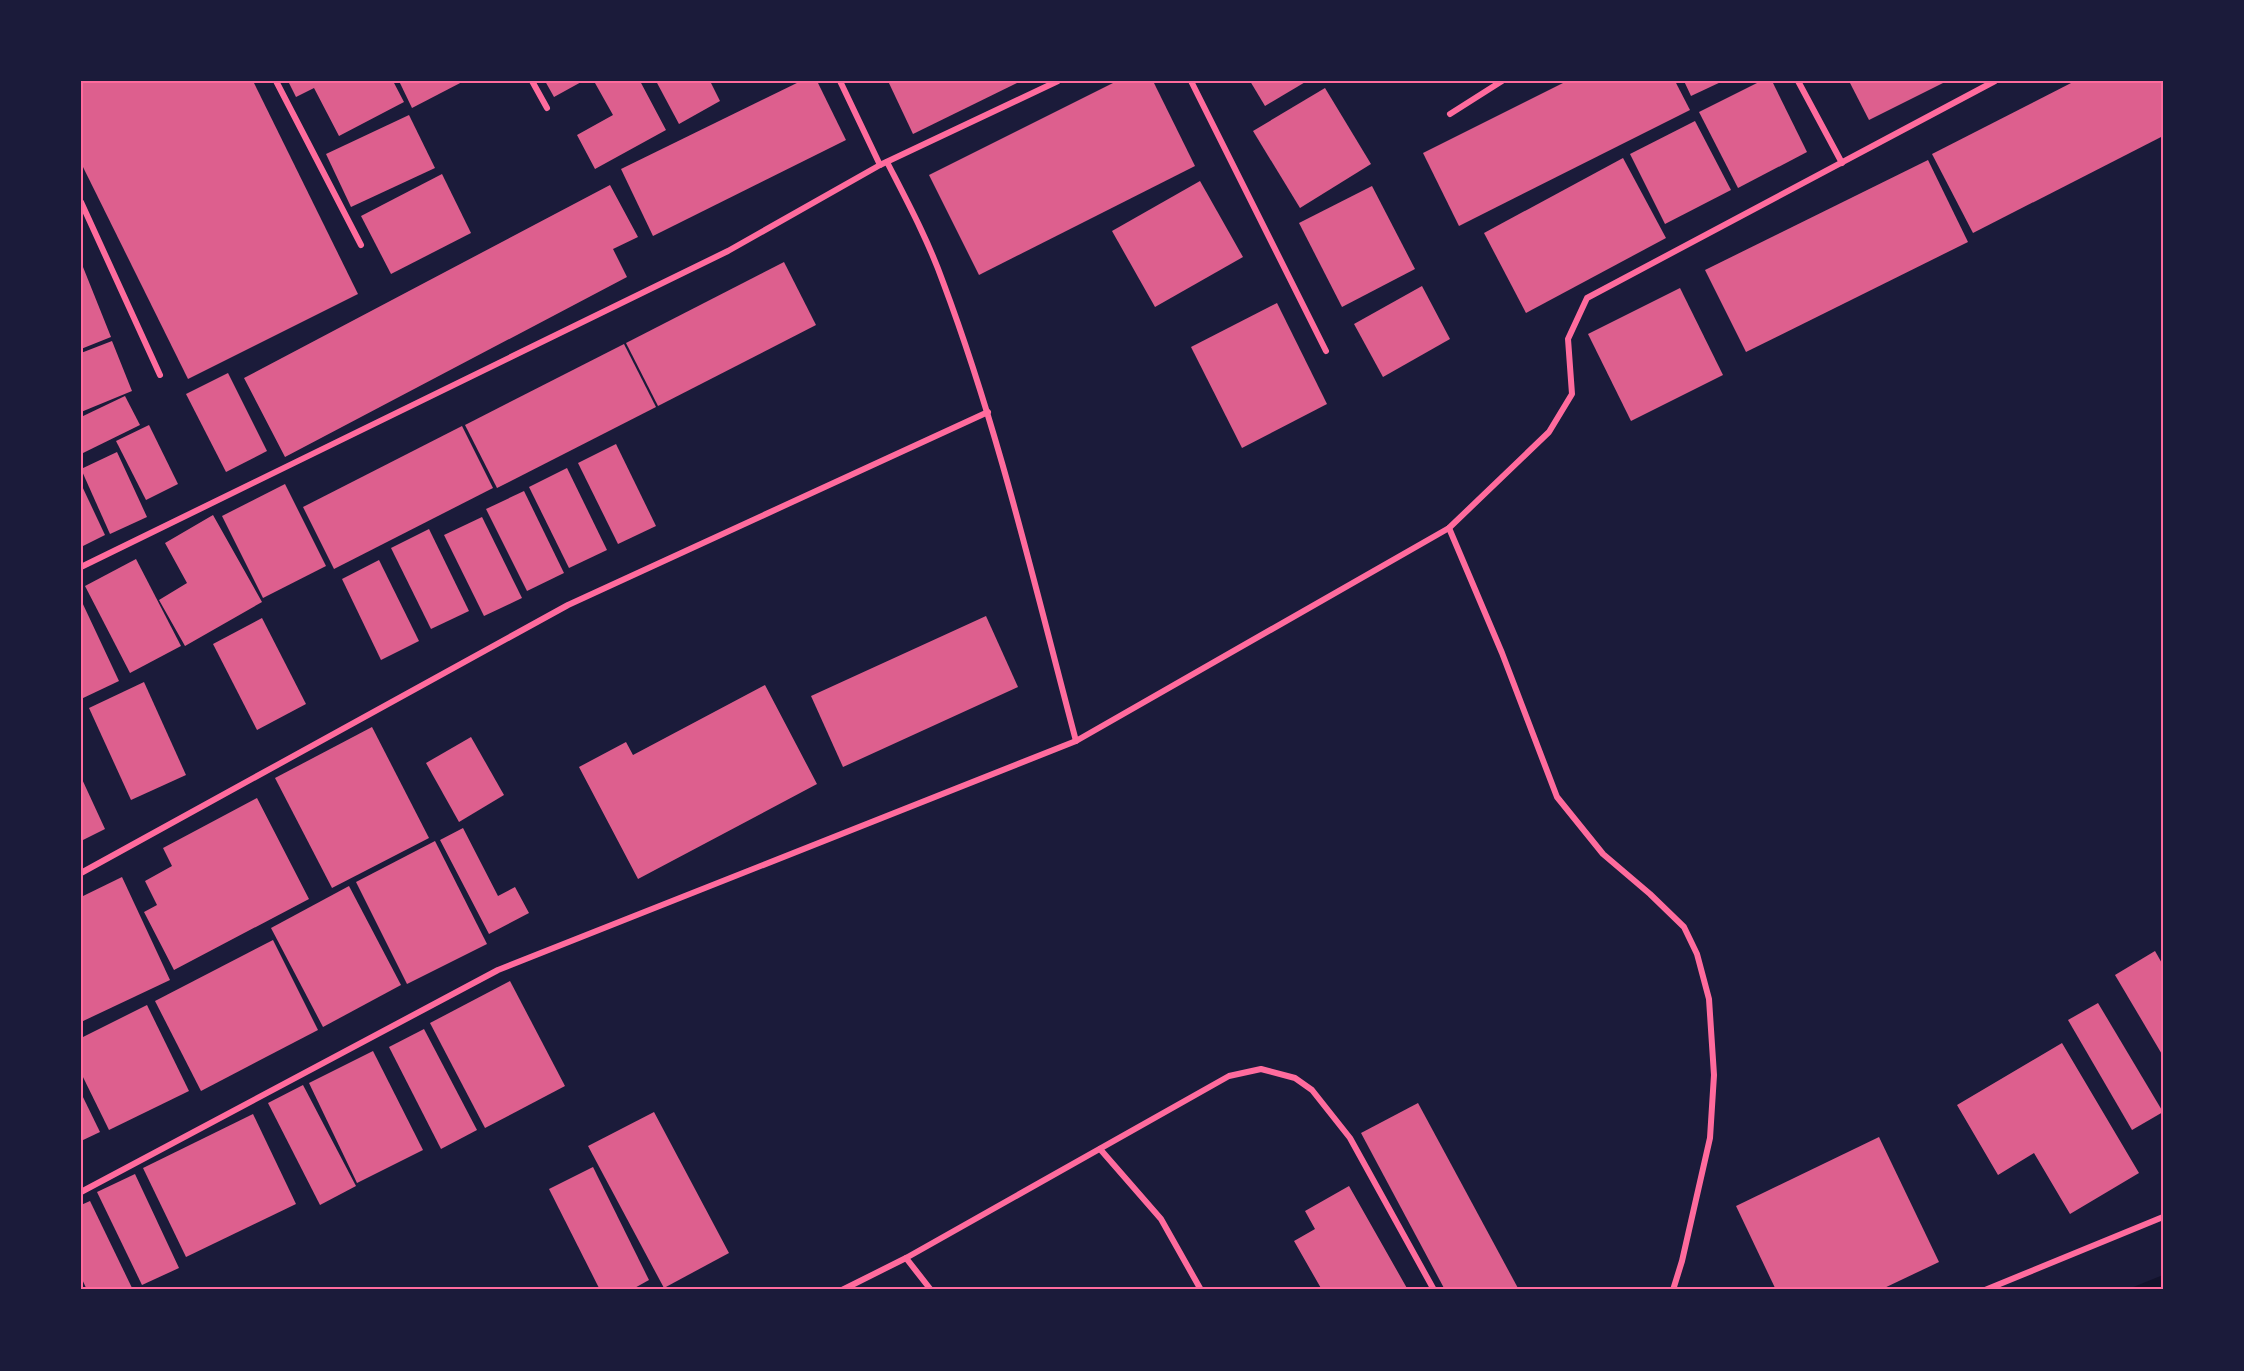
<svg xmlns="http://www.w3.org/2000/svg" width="2244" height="1371" font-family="'Titillium Web',sans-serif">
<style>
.water{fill:#12122b}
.building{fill:#dd5f8e}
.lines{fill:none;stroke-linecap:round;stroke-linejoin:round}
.minor{stroke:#ff6b9d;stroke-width:6}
.neatline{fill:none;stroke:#ff6b9d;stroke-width:2}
</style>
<rect width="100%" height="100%" fill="#1b1b3a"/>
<!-- water -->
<path class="water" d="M2163,1275V1290H2126Z"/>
<!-- building -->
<g class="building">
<path d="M81,81H253L358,294L188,379L81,163Z"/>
<path d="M288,81H393L404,102L339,136L314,88L296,97Z"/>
<path d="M399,81H464L412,108Z"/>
<path d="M545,81H583L554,97Z"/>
<path d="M599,81H640L666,130L595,169L577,135L613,115L595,83Z"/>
<path d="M656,81H710L720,101L679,124Z"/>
<path d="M801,81H817L846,140L653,236L621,169Z"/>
<path d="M888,81H1021L913,134Z"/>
<path d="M1117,81H1153L1195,166L979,275L929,175Z"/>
<path d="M1250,81H1307L1265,106Z"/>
<path d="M1567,81H1675L1690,110L1459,226L1423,153Z"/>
<path d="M1684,81H1723L1691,96Z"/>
<path d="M1761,81H1772L1807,152L1738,188L1699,112Z"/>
<path d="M1849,81H1947L1869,120Z"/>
<path d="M2075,81H2163V136L1973,233L1932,154Z"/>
<path d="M1325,88L1371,164L1300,208L1253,131Z"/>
<path d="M409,115L435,168L351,207L326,154Z"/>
<path d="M1695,121L1731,190L1665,224L1630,154Z"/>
<path d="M1623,158L1666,238L1526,313L1484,233Z"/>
<path d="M1928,160L1968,242L1746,352L1705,270Z"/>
<path d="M442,174L471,233L391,274L361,216Z"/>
<path d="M1200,181L1243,257L1155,307L1112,231Z"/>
<path d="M610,185L638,237L613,249L627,277L285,457L244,378Z"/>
<path d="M1372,186L1415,269L1342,307L1299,223Z"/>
<path d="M81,262L111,337L81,349Z"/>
<path d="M784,262L816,325L658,406L626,343Z"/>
<path d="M1422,286L1450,339L1383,377L1354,324Z"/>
<path d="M1680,288L1723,375L1631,421L1588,334Z"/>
<path d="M1277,303L1327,404L1242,448L1191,347Z"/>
<path d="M112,341L132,391L81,412V353Z"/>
<path d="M624,344L656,407L497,488L465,425Z"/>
<path d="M228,373L267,451L226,472L186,394Z"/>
<path d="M125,396L140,425L81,454V417Z"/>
<path d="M149,425L178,484L146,500L116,441Z"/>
<path d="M462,426L493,488L334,569L303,507Z"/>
<path d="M616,444L656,526L618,544L578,463Z"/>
<path d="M117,452L147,517L110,534L81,469Z"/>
<path d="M567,468L607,550L569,568L529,487Z"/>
<path d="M81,484L105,535L81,547Z"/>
<path d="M285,484L326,566L263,598L222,516Z"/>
<path d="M524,491L564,573L527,591L486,509Z"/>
<path d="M213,515L262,602L185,646L159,600L187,583L165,543Z"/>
<path d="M482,517L522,598L484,616L444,535Z"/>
<path d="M429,529L469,611L431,629L391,548Z"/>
<path d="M136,559L181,646L130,673L85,586Z"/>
<path d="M379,560L419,641L381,660L342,579Z"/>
<path d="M81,600L119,681L81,699Z"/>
<path d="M986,616L1018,687L843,767L811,696Z"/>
<path d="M262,618L306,704L257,730L213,644Z"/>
<path d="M144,682L186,775L131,800L89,708Z"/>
<path d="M765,685L817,784L638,879L579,767L626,742L633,755Z"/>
<path d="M372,727L429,838L332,888L275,778Z"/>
<path d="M471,737L504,795L459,822L426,763Z"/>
<path d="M81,777L105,829L81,841Z"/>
<path d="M257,798L309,899L174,970L144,912L157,905L145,881L172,866L163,848Z"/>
<path d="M463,828L498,896L515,887L529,913L489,934L440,840Z"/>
<path d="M435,841L487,944L407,984L356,882Z"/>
<path d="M122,877L170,980L81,1022V897Z"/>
<path d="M349,886L401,985L323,1027L271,928Z"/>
<path d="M273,940L318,1030L201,1091L155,1001Z"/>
<path d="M2155,951L2163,965V1056L2115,975Z"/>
<path d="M510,981L565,1086L485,1128L430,1023Z"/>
<path d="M2098,1003L2163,1112L2132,1130L2068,1020Z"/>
<path d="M147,1005L189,1091L109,1130L81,1073V1038Z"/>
<path d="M424,1029L477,1130L441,1149L389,1047Z"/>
<path d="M2062,1043L2139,1173L2070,1214L2034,1153L1998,1175L1957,1105Z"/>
<path d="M373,1051L423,1150L357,1183L309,1083Z"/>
<path d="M303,1085L356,1186L320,1205L268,1103Z"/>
<path d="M81,1093L100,1132L81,1141Z"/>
<path d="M1418,1103L1519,1290H1445L1361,1133Z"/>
<path d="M654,1112L729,1253L664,1288L588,1146Z"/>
<path d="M253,1114L296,1204L186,1257L143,1168Z"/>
<path d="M1879,1137L1939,1262L1880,1290H1776L1736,1206Z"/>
<path d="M593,1167L649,1280L631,1290H600L549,1189Z"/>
<path d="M135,1174L179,1268L142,1285L97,1192Z"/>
<path d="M1349,1186L1408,1290H1322L1294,1241L1315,1229L1305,1211Z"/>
<path d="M90,1201L133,1290H87L81,1277V1205Z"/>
</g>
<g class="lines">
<!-- minor -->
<g class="minor">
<path d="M276,81L361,245"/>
<path d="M532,81L547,108"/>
<path d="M840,81L880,165"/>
<path d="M1191,81L1326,351"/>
<path d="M1798,81L1842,163"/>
<path d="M1450,114L1502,81"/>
<path d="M887,162C907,201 928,240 943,282C999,431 1035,587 1076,741"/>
<path d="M81,202L160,375"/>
<path d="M1449,528L1502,653L1557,797L1603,854L1650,894L1684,927L1697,954L1709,999L1714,1075L1710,1138L1682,1261L1673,1290"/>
<path d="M81,567L728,251L880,165L1058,81"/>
<path d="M81,873L568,605L988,412"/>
<path d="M1100,1149L1161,1219L1201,1290"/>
<path d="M81,1192L498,970L1076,741L1449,528L1549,432L1572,394L1568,339L1587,298L1995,81"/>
<path d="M906,1258L931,1290"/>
<path d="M842,1290L906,1258L1229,1076L1261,1069L1295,1078L1312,1090L1350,1138L1434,1290"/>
<path d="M1985,1290L2163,1217"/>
</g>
</g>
<!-- border -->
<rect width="2244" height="1371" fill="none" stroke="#1b1b3a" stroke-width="165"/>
<rect x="82" y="82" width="2080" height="1206" class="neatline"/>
</svg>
